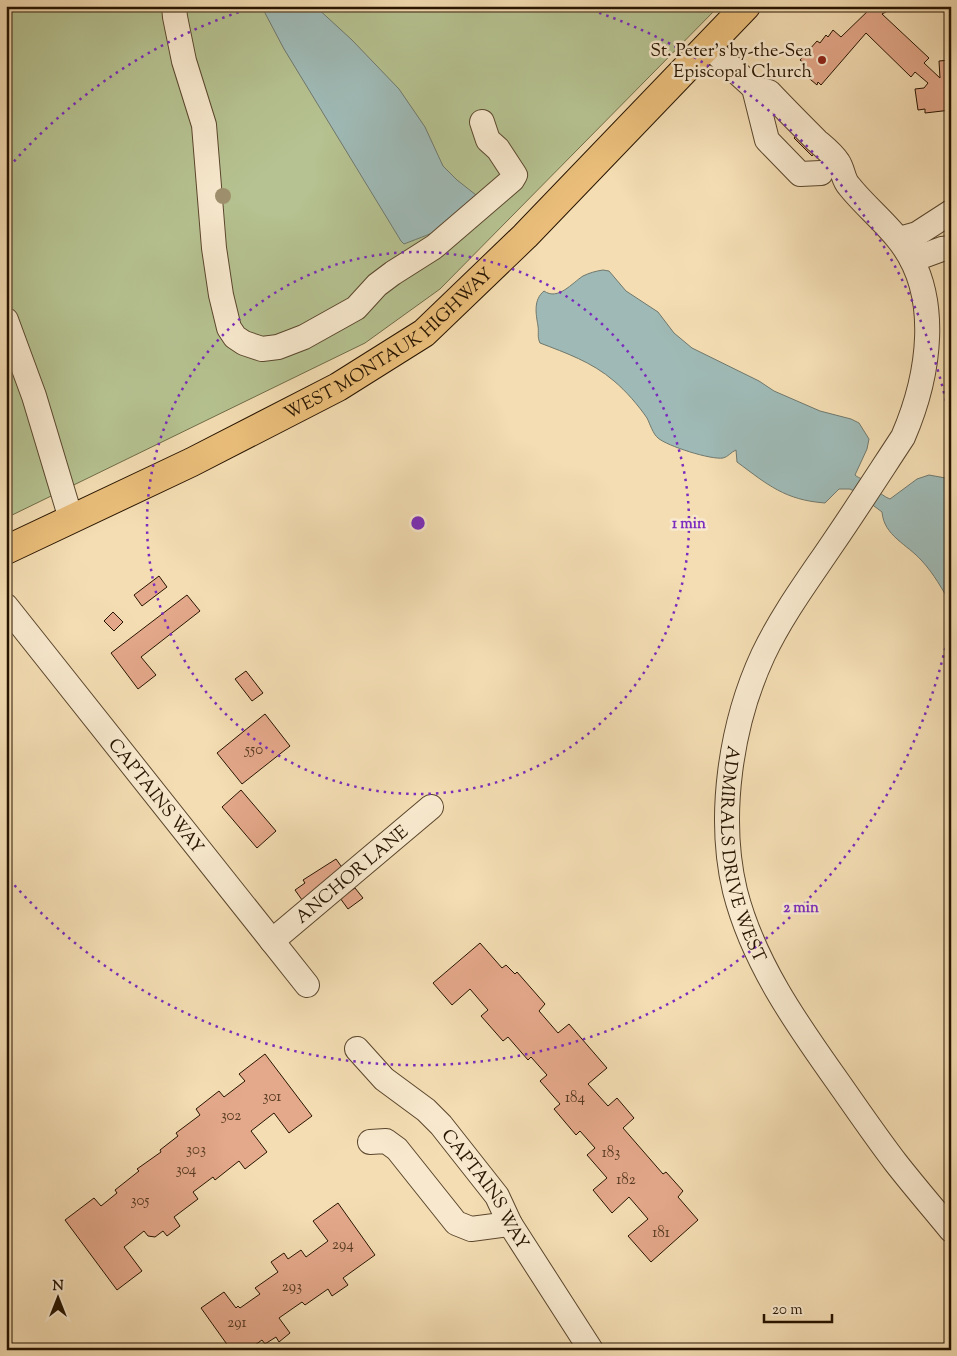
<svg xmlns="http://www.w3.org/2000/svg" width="957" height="1356" font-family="'Sorts Mill Goudy',serif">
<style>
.green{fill:#b6c291;stroke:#6e6b48}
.water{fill:#9fbab6;stroke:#6f786d}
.building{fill:#e4a88a;stroke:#271400}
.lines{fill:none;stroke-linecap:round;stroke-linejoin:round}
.minor-casing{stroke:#5a462d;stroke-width:26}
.major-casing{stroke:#271400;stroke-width:30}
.minor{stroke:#f8e9ce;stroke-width:24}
.major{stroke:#eabe7a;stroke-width:28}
.tree{fill:#9f906d}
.ring{fill:none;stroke:#7b2cbf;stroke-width:2.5;stroke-dasharray:2.5 5}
.poi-dot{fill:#8f2418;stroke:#f8e9ce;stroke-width:2}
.labels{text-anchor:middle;stroke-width:5;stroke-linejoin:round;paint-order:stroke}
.number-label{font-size:15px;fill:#563922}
.poi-label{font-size:18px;fill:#271400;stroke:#f8e9ce;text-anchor:end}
.street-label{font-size:18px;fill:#271400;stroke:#f8e9ce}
.centre{fill:#7b2cbf;stroke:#f8e9ce;stroke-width:2.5}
.ring-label{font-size:15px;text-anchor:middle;font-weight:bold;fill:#7b2cbf;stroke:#f8e9ce;stroke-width:5;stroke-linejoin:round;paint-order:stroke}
</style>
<rect width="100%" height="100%" fill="#f4ddb3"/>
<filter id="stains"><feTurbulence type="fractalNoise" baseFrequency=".004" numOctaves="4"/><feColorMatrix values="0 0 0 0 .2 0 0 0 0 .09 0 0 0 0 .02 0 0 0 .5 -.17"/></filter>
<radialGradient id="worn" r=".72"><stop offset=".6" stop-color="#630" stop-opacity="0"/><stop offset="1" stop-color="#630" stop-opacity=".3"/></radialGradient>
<!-- green -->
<path class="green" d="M6,6H719L440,289L365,343L6,518Z"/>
<!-- water -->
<g class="water">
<path d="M263,6H315L352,40L399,89L425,127L443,166L457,180L476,195C456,227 437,231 404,244L401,241L284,49L265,13Z"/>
<path d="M603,270L609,271L626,291L658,312L674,333L692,348L759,381L774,391L820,411L851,419L859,423L869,439L867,449L855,475C857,477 860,478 862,479C872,483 879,495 890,499L917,479L929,475L951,479V604C942,589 934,574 922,561C907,544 884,536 882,512L854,491L850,489H839L825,503C785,500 768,485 737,462L736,450C731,452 728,457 723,458C711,460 667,446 658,438C653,434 650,424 647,418C638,405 626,391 614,381C592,362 566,353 540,343C537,337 539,332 538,326C536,314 533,300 544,291C558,301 572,283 583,276C589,273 596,271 603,270Z"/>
</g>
<!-- building -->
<g class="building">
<path d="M873,6H897L882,14L929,58L924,63L940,78L939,61L950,60L948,47H951V110L925,113V109L918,110L915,89L924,88L928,83L915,72L911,77L866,33L821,85L818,82L817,85L805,75L808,72L801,66L804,63L800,60L817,41L820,43L826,35L828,37L833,30L841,37Z"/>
<path d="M800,132L818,149L812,156L794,138Z"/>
<path d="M159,576L167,587L142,606L134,595Z"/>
<path d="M187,595L200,611L141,657L156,675L138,689L111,653Z"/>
<path d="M113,612L123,622L114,631L104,621Z"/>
<path d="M246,671L263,693L252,701L235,679Z"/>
<path d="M265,714L290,746L242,784L217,753Z"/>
<path d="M241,790L276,831L257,848L222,807Z"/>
<path d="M336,859L349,877L307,907L295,890L305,883L303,880Z"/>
<path d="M355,888L363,898L348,909L340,898Z"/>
<path d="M480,943L502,968L506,965L515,974L517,972L545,1004L539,1011L558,1033L569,1024L607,1068L588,1084L608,1106L617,1098L634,1118L623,1128L663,1174L666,1172L683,1191L678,1197L698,1220L651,1262L628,1236L648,1219L629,1197L612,1213L593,1190L607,1178L587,1155L595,1148L580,1131L576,1135L554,1109L560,1104L540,1081L547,1075L531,1057L528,1060L508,1037L503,1041L481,1016L488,1010L470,989L452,1005L433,983Z"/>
<path d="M265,1054L312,1116L289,1133L274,1113L251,1131L267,1152L245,1169L239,1161L215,1180L213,1177L193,1192L198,1199L174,1217L180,1226L167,1236L163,1231L155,1237L148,1236L144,1231L124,1247L142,1271L117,1290L65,1220L94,1198L101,1206L117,1193L115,1190L139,1171L137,1169L161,1152L160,1150L178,1136L176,1133L200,1115L196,1109L219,1091L224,1097L245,1081L239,1074Z"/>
<path d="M338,1203L375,1255L343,1278L348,1285L332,1296L328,1289L305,1305L302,1302L279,1318L290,1333L279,1342L276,1337L265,1344L262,1340L248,1350H231L201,1308L224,1292L236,1308L238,1306L240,1308L260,1294L255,1288L278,1272L271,1262L284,1253L288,1259L301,1250L306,1257L328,1241L313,1221Z"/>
</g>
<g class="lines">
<defs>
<g id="minor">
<path d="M174,6L175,17L184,61L204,125L214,248L221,295L229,328L235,337L244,343L262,349L278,347L304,337L356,308L377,285L393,273L434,247L512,180L515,175L498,149L488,140L482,122"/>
<path d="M709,47L754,88L767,140L800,174L821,173"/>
<path id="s1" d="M754,88L769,92C785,109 801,125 817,141C824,147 833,154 838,162C843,169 843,180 849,186C864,205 883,220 898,239C943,294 929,377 903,437C880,472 857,508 833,543C808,580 782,615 763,655C731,724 717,816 735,891C753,962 796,1023 838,1082C857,1109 876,1137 896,1163C914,1186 933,1208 951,1230"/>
<path d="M899,239L917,234L951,212"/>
<path d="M912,260L942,249L951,248"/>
<path d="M6,320L34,396L71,519"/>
<path id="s2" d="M6,606L307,985"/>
<path id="s3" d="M272,941L431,807"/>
<path id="s4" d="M357,1049L384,1079L426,1110L441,1125L497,1196L510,1224L591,1350"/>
<path d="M370,1142L386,1141L397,1149L456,1223L471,1229L510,1224"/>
</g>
<g id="major">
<path id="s5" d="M6,550L192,462L338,387L424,333L525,236L746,6"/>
</g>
</defs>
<!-- minor casing -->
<use href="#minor" class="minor-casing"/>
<!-- major casing -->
<use href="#major" class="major-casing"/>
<!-- minor -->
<use href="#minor" class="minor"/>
<!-- major -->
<use href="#major" class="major"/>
</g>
<!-- trees -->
<circle class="tree" cx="223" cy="196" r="8"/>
<!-- distance rings -->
<g class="ring">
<circle cx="418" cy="523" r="271"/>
<path d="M950 626A542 542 0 0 1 9 879M9 167A542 542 0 0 1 251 8M585 8A542 542 0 0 1 950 420"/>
</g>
<!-- markers -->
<circle class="poi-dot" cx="822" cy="60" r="5"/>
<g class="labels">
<!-- number labels -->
<g class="number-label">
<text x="254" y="754">550</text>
<text x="272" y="1101">301</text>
<text x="575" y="1102">184</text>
<text x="231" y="1120">302</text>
<text x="196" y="1154">303</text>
<text x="611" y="1157">183</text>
<text x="186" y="1174">304</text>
<text x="626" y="1184">182</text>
<text x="140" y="1205">305</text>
<text x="661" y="1237">181</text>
<text x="343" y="1249">294</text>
<text x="292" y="1291">293</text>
<text x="237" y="1327">291</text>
</g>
<!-- poi labels -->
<g class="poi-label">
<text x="812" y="56">St. Peter's by-the-Sea<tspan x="812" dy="21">Episcopal Church</tspan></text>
</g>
<!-- street labels -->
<g class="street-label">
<text dy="6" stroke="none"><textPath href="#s5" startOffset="436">WEST MONTAUK HIGHWAY</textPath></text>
<text dy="6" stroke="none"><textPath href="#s2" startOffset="242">CAPTAINS WAY</textPath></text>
<text dy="6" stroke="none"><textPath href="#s1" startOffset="886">ADMIRALS DRIVE WEST</textPath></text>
<text dy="6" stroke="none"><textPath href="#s3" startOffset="104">ANCHOR LANE</textPath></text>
<text dy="6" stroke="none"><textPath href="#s4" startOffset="192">CAPTAINS WAY</textPath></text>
</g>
</g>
<circle cx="418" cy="523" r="8" class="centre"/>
<g class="ring-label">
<text x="689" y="528">1 min</text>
<text x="801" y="912">2 min</text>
</g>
<!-- margin -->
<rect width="957" height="1356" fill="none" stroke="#f4ddb3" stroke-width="25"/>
<rect x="8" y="8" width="942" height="1341" fill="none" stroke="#271400" stroke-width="2.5"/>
<rect x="12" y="12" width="932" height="1331" fill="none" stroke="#271400"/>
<!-- north arrow -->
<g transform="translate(58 1298)" stroke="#f8e9ce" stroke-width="4" paint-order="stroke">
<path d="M0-4L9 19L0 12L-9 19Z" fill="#271400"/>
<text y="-8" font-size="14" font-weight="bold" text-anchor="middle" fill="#271400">N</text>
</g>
<!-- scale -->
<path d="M764 1314v8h68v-8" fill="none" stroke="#271400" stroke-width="2.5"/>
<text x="772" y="1314" font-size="15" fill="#271400" stroke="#f8e9ce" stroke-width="4" paint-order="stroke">20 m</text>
<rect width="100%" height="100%" filter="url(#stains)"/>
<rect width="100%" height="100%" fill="url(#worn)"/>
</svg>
